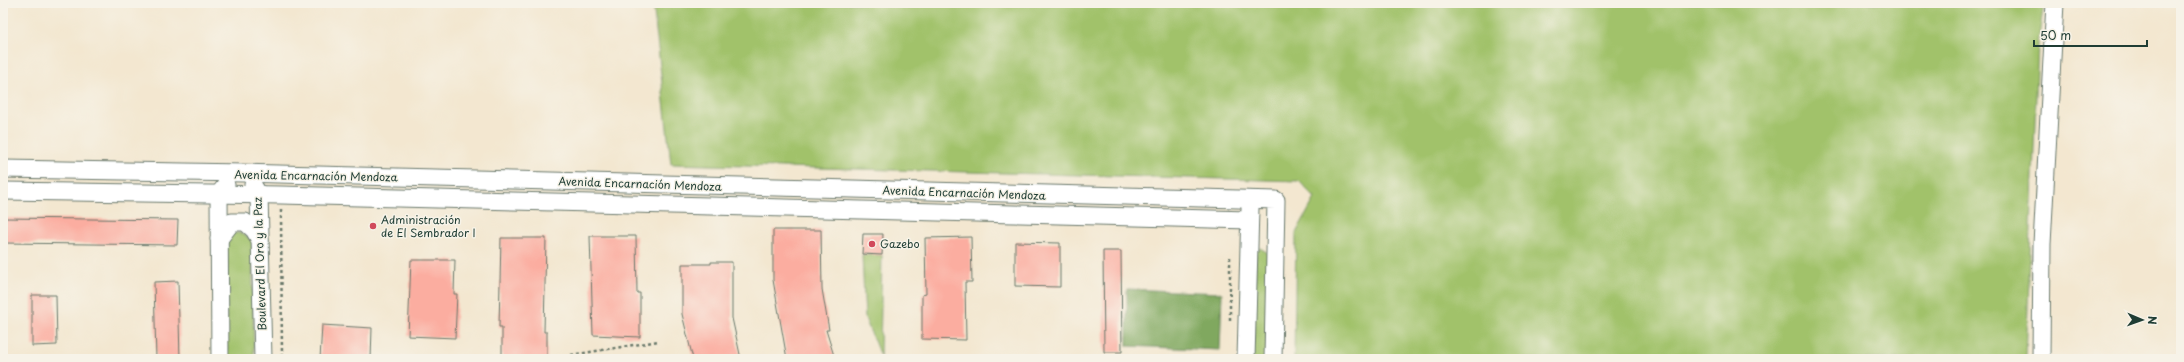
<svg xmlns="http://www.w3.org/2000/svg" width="2184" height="362" font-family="'Playpen Sans',sans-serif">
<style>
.green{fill:#a1c26a;stroke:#60804f}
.forest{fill:#80a85e;stroke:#507249}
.building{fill:#fbada0}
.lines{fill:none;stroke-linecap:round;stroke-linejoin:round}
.street-casing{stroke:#69786b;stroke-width:19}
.path{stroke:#69786b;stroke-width:2.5;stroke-dasharray:3 3;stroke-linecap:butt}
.street{stroke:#fff;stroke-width:17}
.poi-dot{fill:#d1495b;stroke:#f7f3e8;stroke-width:1.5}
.labels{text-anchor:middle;stroke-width:3;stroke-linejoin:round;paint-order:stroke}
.street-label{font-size:11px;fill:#1f3d34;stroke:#f7f3e8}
.poi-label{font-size:11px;fill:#1f3d34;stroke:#f7f3e8;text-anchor:start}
</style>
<rect width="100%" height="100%" fill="#f7f3e8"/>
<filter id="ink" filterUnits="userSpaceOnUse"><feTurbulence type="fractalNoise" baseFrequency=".025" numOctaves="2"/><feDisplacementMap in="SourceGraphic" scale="8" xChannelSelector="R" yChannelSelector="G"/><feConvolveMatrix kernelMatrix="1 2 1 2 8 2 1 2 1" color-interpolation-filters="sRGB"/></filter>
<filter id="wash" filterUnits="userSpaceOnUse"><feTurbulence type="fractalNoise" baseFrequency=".012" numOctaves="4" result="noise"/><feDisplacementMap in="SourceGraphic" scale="16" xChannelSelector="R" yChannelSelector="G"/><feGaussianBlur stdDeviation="0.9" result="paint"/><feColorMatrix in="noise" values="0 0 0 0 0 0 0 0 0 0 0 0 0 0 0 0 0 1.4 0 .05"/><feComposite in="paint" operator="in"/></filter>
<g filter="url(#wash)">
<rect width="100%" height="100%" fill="#f3e7d0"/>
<!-- green -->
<g class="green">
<path d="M653,3H2044L2038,43L2026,359H1294L1296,233L1315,198L1299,181L671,164Z"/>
<path d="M233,233H243L252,241L254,359H227L225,242Z"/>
<path d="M1260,248L1268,253L1266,359H1253L1256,251Z"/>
<path d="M862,255H882L880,356L865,318Z"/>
</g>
<!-- forest -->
<path class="forest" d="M1127,289L1222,293L1220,350L1127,346Z"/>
<g id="blocks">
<!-- building -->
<g class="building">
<path d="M3,218L178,220L177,245L3,243Z"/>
<path d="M773,230H821L822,289L829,330H826L835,359H787L773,280Z"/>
<path d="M863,234H883L882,255L862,254Z"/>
<path d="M590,236H636L637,293H640V337L593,335Z"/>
<path d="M971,237L972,282H965L966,340L922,339V295L926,294L925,238Z"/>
<path d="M501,238H546L544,332H547V359H502V327H499Z"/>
<path d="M1015,242L1060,243V287L1015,286Z"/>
<path d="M1103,251H1121L1122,352H1104Z"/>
<path d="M411,260H455L454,294H457L455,338L408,336Z"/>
<path d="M711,262H732V318L741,359H693L682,314V264H711Z"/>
<path d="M178,281L180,359H156L154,282Z"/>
<path d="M32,295H56L57,345L32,346Z"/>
<path d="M322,325L372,328L371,359H320Z"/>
</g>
</g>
</g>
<g filter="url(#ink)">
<use href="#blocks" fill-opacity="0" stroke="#69786b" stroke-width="1"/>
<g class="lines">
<defs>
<g id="street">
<path d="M3,169L244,173L1276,200L1273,359"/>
<path d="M253,185L259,195L263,359"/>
<path d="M3,191L281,195L1249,220"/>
<path d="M219,239L232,222H245L254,230L260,240"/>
<path d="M220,359L219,194L226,185"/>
<path d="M1246,359L1250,208"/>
<path d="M2041,359L2042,244L2055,3"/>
</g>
</defs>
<!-- street casing -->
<use href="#street" class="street-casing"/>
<!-- path -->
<g class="path">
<path d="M281,210L282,359"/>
<path d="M1230,320V254"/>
<path d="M571,355L659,341"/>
</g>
<!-- street -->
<use href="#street" class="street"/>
</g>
</g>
<!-- markers -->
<g class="poi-dot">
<circle cx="373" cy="226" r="4"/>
<circle cx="872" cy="244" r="4"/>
</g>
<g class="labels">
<!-- street labels -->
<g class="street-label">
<text transform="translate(316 176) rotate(1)" y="4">Avenida Encarnación Mendoza</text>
<text transform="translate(640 184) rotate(2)" y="4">Avenida Encarnación Mendoza</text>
<text transform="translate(964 193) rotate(2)" y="4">Avenida Encarnación Mendoza</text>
<text transform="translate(260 264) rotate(-92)" y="4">Boulevard El Oro y la Paz</text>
</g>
<!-- poi labels -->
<g class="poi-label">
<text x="381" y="224">Administración<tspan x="381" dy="13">de El Sembrador I</tspan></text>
<text x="880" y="248">Gazebo</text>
</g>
</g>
<!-- margin -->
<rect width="2184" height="362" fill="none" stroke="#f7f3e8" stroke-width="16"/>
<!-- north arrow -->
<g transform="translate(2142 320) rotate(92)" stroke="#f7f3e8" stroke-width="3" paint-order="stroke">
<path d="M0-3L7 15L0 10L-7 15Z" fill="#1f3d34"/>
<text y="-6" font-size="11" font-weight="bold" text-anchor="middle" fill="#1f3d34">N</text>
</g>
<!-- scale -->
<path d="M2034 40v6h113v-6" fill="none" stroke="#1f3d34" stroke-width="2"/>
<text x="2040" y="40" font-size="12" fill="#1f3d34" stroke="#f7f3e8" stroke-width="3" paint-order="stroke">50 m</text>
</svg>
